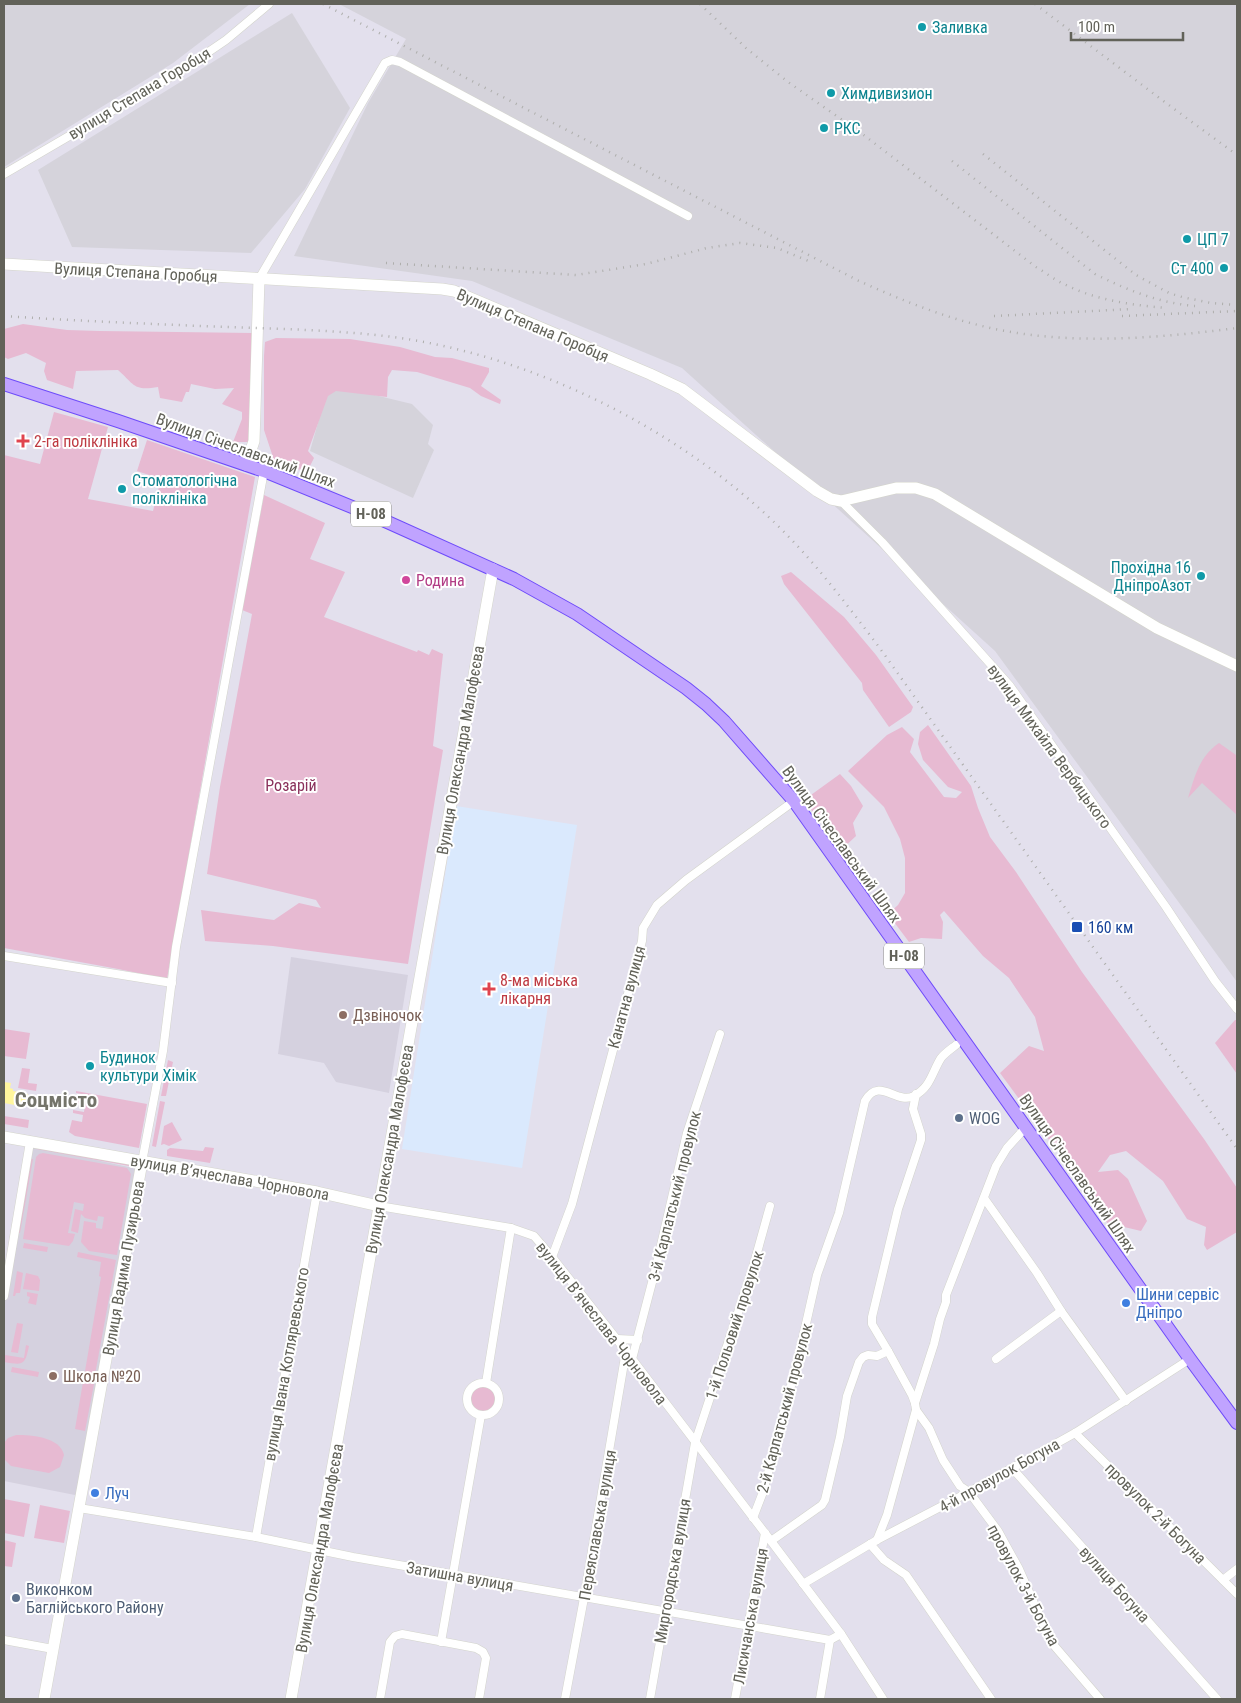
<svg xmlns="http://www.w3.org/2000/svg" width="1241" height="1703" font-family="'Roboto Condensed',sans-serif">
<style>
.industrial{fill:#d5d3db}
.education{fill:#d5d1df}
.medical{fill:#dae9fd}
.green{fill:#e7bad2}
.water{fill:#fff69e}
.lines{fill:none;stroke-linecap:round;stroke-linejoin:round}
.street-casing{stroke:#d3d4cc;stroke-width:9}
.secondary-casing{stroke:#d4d5cb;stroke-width:12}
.primary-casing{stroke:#6e4cfa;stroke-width:14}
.street{stroke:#fff;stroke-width:8}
.secondary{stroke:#fff;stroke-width:11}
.primary{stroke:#c0a3ff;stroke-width:12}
.rail{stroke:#aeaeac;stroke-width:2.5;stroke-dasharray:1 6;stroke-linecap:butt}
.culture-dot{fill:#0f9aa8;stroke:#fff;stroke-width:2}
.health-dot{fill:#e0444e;stroke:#fff;stroke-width:2}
.hotel-dot{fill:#d1479c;stroke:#fff;stroke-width:2}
.transit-dot{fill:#1a4fb4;stroke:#fff;stroke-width:2}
.education-dot{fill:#8d6e63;stroke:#fff;stroke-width:2}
.service-dot{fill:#5c6f8a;stroke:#fff;stroke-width:2}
.shop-dot{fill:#3f7fe0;stroke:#fff;stroke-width:2}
.labels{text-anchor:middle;stroke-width:4;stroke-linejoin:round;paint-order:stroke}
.shield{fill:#fff;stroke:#91918b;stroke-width:1}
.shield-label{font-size:15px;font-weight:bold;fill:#626259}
.culture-label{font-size:16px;fill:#0d838f;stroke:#fff;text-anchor:start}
.street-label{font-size:16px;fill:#626259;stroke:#fff}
.health-label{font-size:16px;fill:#be3a42;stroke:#fff;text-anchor:start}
.hotel-label{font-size:16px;fill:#b23c85;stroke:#fff;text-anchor:start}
.park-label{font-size:16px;fill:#8a305b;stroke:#fff}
.transit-label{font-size:16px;fill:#164399;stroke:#fff;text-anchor:start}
.education-label{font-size:16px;fill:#785e54;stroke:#fff;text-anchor:start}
.service-label{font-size:16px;fill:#4e5e75;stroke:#fff;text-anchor:start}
.shop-label{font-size:16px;fill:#366cbe;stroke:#fff;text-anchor:start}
.district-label{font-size:21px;font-weight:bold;fill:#74746a;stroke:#fff}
</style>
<rect width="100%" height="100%" fill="#e3e0ed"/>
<!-- industrial -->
<g class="industrial">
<path d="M4,4H250L173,63L4,167Z"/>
<path d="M339,4H1237V982L995,651L682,368L472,281L294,256L368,103L406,39Z"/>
<path d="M292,13L350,108L305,189L251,253L72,247L38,170Z"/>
<path d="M329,384L412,404L433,425L428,444L434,450L413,498L310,451Z"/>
</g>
<!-- education -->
<g class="education">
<path d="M291,957L408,975L389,1093L336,1082L324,1063L278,1054Z"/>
<path d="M26,1145L138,1169L80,1496L4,1481V1272Z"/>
</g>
<!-- medical -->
<path class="medical" d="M456,806L577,825L522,1168L402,1149Z"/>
<!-- green -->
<g class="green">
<path d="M23,324L67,330L100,331L253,333L251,436L248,442H233L242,419V412L222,404L234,388L215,389L191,384L189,392H186L182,402L160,398L158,387C133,391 135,385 118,370L76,371L73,389L47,380L44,371L46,363L26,353L8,359L4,357V329Z"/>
<path d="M276,338L350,339L400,347L435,357L452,358L489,368V372L481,386L501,400L500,404L481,396L470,388L417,372L392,370L388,377L387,397L336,391L328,396L308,451L314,458L308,470L290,469L274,460L264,430V356L265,342Z"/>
<path d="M54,412L108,427L88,499L153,511L161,479L137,471L147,440L255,477L167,979L118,969L4,948V455L40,464Z"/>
<path d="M264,495L325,523L310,559L345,572L324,617L417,652L418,650L429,655L432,649L443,654L433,746L443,750L408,964L273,946L205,941L201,910L274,920L299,903L321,908L316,900L207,874L220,787L252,614L242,610Z"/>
<path d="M791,572L844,617L876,655L913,707L911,712L889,727L863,690L862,683L784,584L781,576Z"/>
<path d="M928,725L971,786L978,808L990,837L1016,872L1082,972L1204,1139L1237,1188V1232L1207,1250L1204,1245L1206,1227L1187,1219L1163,1181L1126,1151L1110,1155L1098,1172L1118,1170L1128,1179L1147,1221L1141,1231L1120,1226L1110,1227L1077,1178L1000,1073L1029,1046L1044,1051L1035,1017L1009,978L983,956L944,911L940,915L943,922L942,939L921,938L909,942L888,914L898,905L905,893V858L900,839L884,807L848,771L887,735L902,727L914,739L910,752L944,797L956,798L962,792L948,787L923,760L918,744L920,732Z"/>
<path d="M1219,743L1236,755L1237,754V815L1202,783L1188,798C1195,776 1199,757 1219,743Z"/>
<path d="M840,774L851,786L863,806L853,823L856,836L841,850L804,800Z"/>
<path d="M1235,1020H1237V1074L1215,1043Z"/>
<path d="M4,1029L30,1033L26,1059L4,1056Z"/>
<path d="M168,1060L173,1062L166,1096H161Z"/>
<path d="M22,1068L30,1069L28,1083L37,1084L36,1091L18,1088Z"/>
<path d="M76,1091L147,1104L139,1148L75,1136L69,1132L72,1120L82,1122L83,1115L73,1113V1110L84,1112L85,1105L74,1103L75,1100L85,1102L87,1095L76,1093Z"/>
<path d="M160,1101L165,1102L156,1147L152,1146Z"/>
<path d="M4,1116L29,1120L28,1128L4,1124Z"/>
<path d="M172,1122L182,1140L169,1146L164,1144L161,1145L164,1126Z"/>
<path d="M35,1147L131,1163L129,1166L36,1149Z"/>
<path d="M205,1147L214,1148L210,1163L167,1156V1150L170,1148L203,1151Z"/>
<path d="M43,1153L127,1168L131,1174L117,1255L89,1251L81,1242L84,1221L96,1223V1228L102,1229L104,1217L98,1216L97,1221L85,1218L81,1214L78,1233L71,1231L75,1209L83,1211L84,1204L74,1202L68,1233L75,1234L73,1241L69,1246L23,1239L36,1157L39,1154Z"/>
<path d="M31,1159H33L20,1233H18Z"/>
<path d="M24,1243L48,1247L47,1252L23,1248Z"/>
<path d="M78,1252L116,1260L94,1380L84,1377L101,1277L99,1276L101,1262L77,1257Z"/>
<path d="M17,1271L23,1273L20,1293H16L15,1296H13Z"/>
<path d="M26,1273L38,1276L40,1280L39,1291L23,1289Z"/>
<path d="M27,1292L38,1294L36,1305L28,1303L30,1297L27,1296Z"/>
<path d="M17,1323L23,1324L18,1353L11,1352Z"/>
<path d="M26,1345L29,1346C25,1366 23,1365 4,1362V1350H5V1355L24,1358Z"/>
<path d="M12,1367L39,1372L38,1377L11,1372Z"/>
<path d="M83,1382L94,1384L85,1431L75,1429Z"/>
<circle cx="483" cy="1399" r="12"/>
<path d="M16,1435C32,1435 60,1437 64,1455L60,1467L49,1473L11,1466L4,1459V1443L8,1438Z"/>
<path d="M4,1499L30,1504L24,1537L4,1533Z"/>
<path d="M40,1505L70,1511L64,1543L34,1538Z"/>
<path d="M4,1540L16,1543L12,1567L4,1566Z"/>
</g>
<!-- water -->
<path class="water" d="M4,1082L11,1083L10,1088L13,1089V1091L28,1094L26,1107L4,1103Z"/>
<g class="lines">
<defs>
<g id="street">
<path d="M4,174L182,70L226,40L269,4"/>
<path d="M259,279L385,63L392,60L400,62L688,216"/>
<path d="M841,501L882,542L1010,686L1166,907L1215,981L1237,1009"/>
<path d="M4,956L172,983"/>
<path d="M142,1162L163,1051L176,947L264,471"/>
<path d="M984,1198L1037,1273L1061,1311"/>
<path d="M379,1206L511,1228L534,1236L552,1257L626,1351L771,1541L841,1634L883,1699"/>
<path d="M552,1257L572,1204L642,941L643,928L657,905L686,880L794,801"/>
<path d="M4,1296L30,1142"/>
<path d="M617,1339L638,1340"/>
<path d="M888,1351L912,1395L915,1403L916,1410L929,1428L943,1460L960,1486L969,1492L998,1531L1019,1569L1051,1642L1100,1699"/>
<path d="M632,1359L655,1271L687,1133L720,1034"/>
<path d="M996,1359L1061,1311L1126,1401"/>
<circle cx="483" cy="1399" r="16"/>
<path d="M486,1383L511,1228"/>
<path d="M915,1403L934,1344L940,1319L946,1302V1295L996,1166L1007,1148L1026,1127"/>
<path d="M1075,1433L1237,1594"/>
<path d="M1012,1468L1217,1699"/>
<path d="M79,1508L256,1537L353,1557L830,1640L841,1634"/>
<path d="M753,1518L763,1492L798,1359L817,1275L839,1213L865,1101C879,1076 896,1105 914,1096C931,1087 932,1072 941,1058C945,1053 951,1049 956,1045"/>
<path d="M256,1537L317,1192"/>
<path d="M877,1540L887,1515L916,1410"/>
<path d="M771,1541L822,1505L825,1500L840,1437L847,1396L859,1362L863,1357L868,1355L877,1356L888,1351L872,1324V1317L898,1209L921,1140V1134L913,1109L916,1094"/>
<path d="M870,1544L884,1560L906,1575L991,1699"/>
<path d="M1223,1580L1237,1569"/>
<path d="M803,1584L877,1540L969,1492L1075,1433L1190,1359"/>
<path d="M4,1640L53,1649"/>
<path d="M441,1642L481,1415"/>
<path d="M380,1699L390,1642L395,1636L402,1634L476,1648L483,1652L486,1658L479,1699"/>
<path d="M565,1699L584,1598L626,1351"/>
<path d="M650,1699L695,1443L753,1267L770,1206"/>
<path d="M735,1699L765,1533"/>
<path d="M820,1699L830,1640"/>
</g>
<g id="secondary">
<path d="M4,264L442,289L454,291L650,374L682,389L817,491L831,499L841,501L896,488H916L935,494L1157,628L1237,666"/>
<path d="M246,465L254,441L259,279"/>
<path d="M4,1137L317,1192L379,1206"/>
<path d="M44,1699L142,1162"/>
<path d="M291,1699L493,569"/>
</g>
<path id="primary" d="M4,384L118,421L264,471L374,516L514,579L577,614L686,688L706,704L724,721L794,801L1190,1359L1237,1423"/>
</defs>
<!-- street casing -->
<use href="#street" class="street-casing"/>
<!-- secondary casing -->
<use href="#secondary" class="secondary-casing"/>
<!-- primary casing -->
<use href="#primary" class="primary-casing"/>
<!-- street -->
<use href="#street" class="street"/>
<!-- secondary -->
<use href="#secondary" class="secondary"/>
<!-- primary -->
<use href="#primary" class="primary"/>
<!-- rail -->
<g class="rail">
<path d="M323,4L857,280C903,301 950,320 1000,330C1077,345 1159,338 1237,328"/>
<path d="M700,4L746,48L788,82L861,133L1036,267C1045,272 1053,279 1062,283C1094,300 1131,305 1167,308"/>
<path d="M1035,4L1166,103L1237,155"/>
<path d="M983,154L1136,275L1169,293L1182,297L1211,303L1237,305"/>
<path d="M952,161L1095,274C1127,290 1159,303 1195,306"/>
<path d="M386,263L576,275L646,264L707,248L740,243L777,248L811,262"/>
<path d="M4,316C78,321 152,324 226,327C282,329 338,330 393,337C536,356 688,433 788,536C821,570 850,609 879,647L1237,1149"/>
<path d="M994,316L1132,309"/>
<path d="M1122,316L1237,311"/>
</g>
</g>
<!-- markers -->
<g class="culture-dot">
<circle cx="922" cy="27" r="5"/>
<circle cx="831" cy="93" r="5"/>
<circle cx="824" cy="128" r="5"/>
<circle cx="1187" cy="239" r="5"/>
<circle cx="1224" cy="268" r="5"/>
<circle cx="122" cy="489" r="5"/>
<circle cx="1201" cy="576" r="5"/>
<circle cx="90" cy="1066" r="5"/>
</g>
<g class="health-dot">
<path d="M20.5 433.5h5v5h5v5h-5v5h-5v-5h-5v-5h5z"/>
<path d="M486.5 981.5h5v5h5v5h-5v5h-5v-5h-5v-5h5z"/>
</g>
<circle class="hotel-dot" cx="406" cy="580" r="5"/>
<rect class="transit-dot" x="1071" y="921" width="12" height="12" rx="2.5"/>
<g class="education-dot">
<circle cx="343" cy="1015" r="5"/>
<circle cx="53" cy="1376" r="5"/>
</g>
<g class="service-dot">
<circle cx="959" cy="1118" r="5"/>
<circle cx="16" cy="1598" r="5"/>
</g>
<g class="shop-dot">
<circle cx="1126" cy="1303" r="5"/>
<circle cx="95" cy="1493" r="5"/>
</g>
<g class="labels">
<!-- shield labels -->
<g class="shield">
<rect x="351" y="501.5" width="40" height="25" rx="4"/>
<rect x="884" y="943.5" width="40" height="25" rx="4"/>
</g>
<g class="shield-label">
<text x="371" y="519">Н-08</text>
<text x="904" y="961">Н-08</text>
</g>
<!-- culture labels -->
<g class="culture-label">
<text x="932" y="33">Заливка</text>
<text x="841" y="99">Химдивизион</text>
<text x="834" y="134">РКС</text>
<text x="1197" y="245">ЦП 7</text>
<text x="1214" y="274" text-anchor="end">Ст 400</text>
<text x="132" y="486">Стоматологічна<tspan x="132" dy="18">поліклініка</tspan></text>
<text x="1191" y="573" text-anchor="end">Прохідна 16<tspan x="1191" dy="18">ДніпроАзот</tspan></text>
<text x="100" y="1063">Будинок<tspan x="100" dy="18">культури Хімік</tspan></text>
</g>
<!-- street labels -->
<g class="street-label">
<text transform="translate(139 93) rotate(-31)" y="6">вулиця Степана Горобця</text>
<text transform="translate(136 272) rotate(3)" y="6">Вулиця Степана Горобця</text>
<text transform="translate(533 325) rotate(23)" y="6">Вулиця Степана Горобця</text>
<text transform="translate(246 450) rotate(20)" y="6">Вулиця Січеславський Шлях</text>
<text transform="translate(1050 746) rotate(54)" y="6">вулиця Михайла Вербицького</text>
<text transform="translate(460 750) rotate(-80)" y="6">Вулиця Олександра Малофєєва</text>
<text transform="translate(842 844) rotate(54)" y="6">Вулиця Січеславський Шлях</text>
<text transform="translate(626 997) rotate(-75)" y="6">Канатна вулиця</text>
<text transform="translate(389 1149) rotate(-80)" y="6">Вулиця Олександра Малофєєва</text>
<text transform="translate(1078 1173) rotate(55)" y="6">Вулиця Січеславський Шлях</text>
<text transform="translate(230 1177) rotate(10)" y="6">вулиця Вʼячеслава Чорновола</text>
<text transform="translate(674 1196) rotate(-76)" y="6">3-й Карпатський провулок</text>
<text transform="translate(123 1268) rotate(-80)" y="6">Вулиця Вадима Пузирьова</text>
<text transform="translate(602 1323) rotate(52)" y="6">вулиця Вʼячеслава Чорновола</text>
<text transform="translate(734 1325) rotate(-72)" y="6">1-й Польовий провулок</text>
<text transform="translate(286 1364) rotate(-80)" y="6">вулиця Івана Котляревського</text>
<text transform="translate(784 1408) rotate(-75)" y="6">2-й Карпатський провулок</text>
<text transform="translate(999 1475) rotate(-29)" y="6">4-й провулок Богуна</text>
<text transform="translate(1156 1513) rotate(45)" y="6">провулок 2-й Богуна</text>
<text transform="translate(597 1525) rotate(-80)" y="6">Переяславська вулиця</text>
<text transform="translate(319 1548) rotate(-80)" y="6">Вулиця Олександра Малофєєва</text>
<text transform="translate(672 1571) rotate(-80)" y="6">Миргородська вулиця</text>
<text transform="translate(460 1576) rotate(10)" y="6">Затишна вулиця</text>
<text transform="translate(1115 1584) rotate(48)" y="6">вулиця Богуна</text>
<text transform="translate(1024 1585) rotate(62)" y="6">провулок 3-й Богуна</text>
<text transform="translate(750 1616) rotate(-80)" y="6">Лисичанська вулиця</text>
</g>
<!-- health labels -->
<g class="health-label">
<text x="34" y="447">2-га поліклініка</text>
<text x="500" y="986">8-ма міська<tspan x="500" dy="18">лікарня</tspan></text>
</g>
<!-- hotel labels -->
<g class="hotel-label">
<text x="416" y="586">Родина</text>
</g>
<!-- park labels -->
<g class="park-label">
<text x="291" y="791">Розарій</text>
</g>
<!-- transit labels -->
<g class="transit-label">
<text x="1088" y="933">160 км</text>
</g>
<!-- education labels -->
<g class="education-label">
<text x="353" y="1021">Дзвіночок</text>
<text x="63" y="1382">Школа №20</text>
</g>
<!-- service labels -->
<g class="service-label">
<text x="969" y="1124">WOG</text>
<text x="26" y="1595">Виконком<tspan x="26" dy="18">Баглійського Району</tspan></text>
</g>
<!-- shop labels -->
<g class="shop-label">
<text x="1136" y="1300">Шини сервіс<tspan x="1136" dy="18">Дніпро</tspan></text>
<text x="105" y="1499">Луч</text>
</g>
<!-- district labels -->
<g class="district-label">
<text x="56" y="1107">Соцмісто</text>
</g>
</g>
<!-- border -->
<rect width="1241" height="1703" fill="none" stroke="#626259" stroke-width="10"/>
<!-- scale -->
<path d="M1071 32v8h112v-8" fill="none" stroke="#626259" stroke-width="2.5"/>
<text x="1078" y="32" font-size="15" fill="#626259" stroke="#ffffff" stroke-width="4" paint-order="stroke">100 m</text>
</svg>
